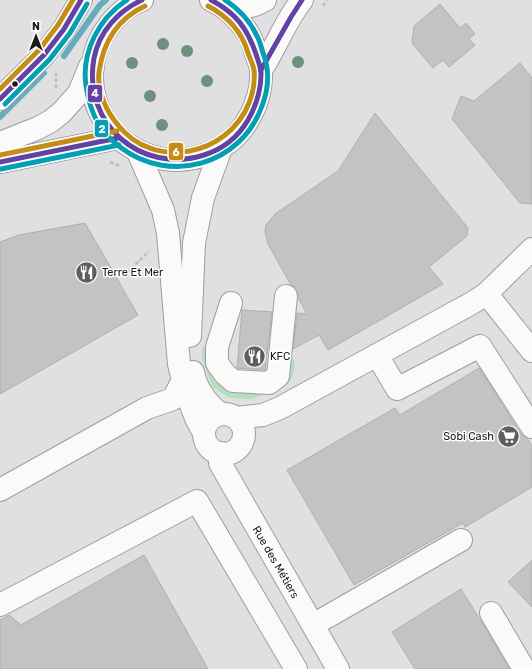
<svg xmlns="http://www.w3.org/2000/svg" width="532" height="669" font-family="Rubik,sans-serif">
<style>
.green{fill:#b1dfc0}
.lines{fill:none;stroke-linecap:round;stroke-linejoin:round}
.stream{stroke:#67acbc;stroke-width:6}
.building{fill:#c3c2c4;stroke:#b0afb0}
.minor-casing{stroke:#9e9e9f;stroke-width:24}
.major-casing{stroke:#9e9e9f;stroke-width:24}
.path{stroke:#bebebe;stroke-width:2.5;stroke-dasharray:4 2;stroke-linecap:butt}
.minor{stroke:#fafafb;stroke-width:22}
.major{stroke:#fafafb;stroke-width:22}
.bus-1-casing{stroke:#fff;stroke-width:8}
.bus-2-casing{stroke:#fff;stroke-width:8}
.bus-3-casing{stroke:#fff;stroke-width:8}
.bus-1{stroke:#6243a4;stroke-width:5}
.bus-2{stroke:#059fb4;stroke-width:5}
.bus-3{stroke:#c38d16;stroke-width:5}
.tree{fill:#6d917d}
.bus-dot{fill:#19191a;stroke:#fff;stroke-width:1.5}
.labels{text-anchor:middle;stroke-width:3;stroke-linejoin:round;paint-order:stroke}
.poi-label{font-size:11px;fill:#19191a;stroke:#fff;text-anchor:start}
.street-label{font-size:11px;fill:#19191a;stroke:#fff}
.line-badge{stroke:#fff;stroke-width:1.5}
.badge-label{font-size:11px;text-anchor:middle;font-weight:bold;fill:#fff}
</style>
<rect width="100%" height="100%" fill="#e0e0e2"/>
<!-- green -->
<path class="green" d="M209,345L211,350L260,390L290,358L293,357L295,365L292,377L288,384L278,390L252,399L230,398L220,392L212,386L202,359V348Z"/>
<g class="lines">
<!-- stream -->
<g class="stream">
<path d="M64,56L100,5L106,0"/>
<path d="M0,117L44,73"/>
</g>
</g>
<!-- building -->
<g class="building">
<path d="M440,4L460,28L466,23L475,34L469,39L475,45L449,67L443,60L433,68L412,43L414,26Z"/>
<path d="M520,63L532,78V204L520,203L452,119L461,96L474,101Z"/>
<path d="M375,113L468,228L467,236L429,267L443,284L328,350L319,335L293,349L297,313L307,314L298,298L297,291L291,285L268,244L265,232L266,225L275,214L338,171Z"/>
<path d="M85,223L138,315L0,394V242L19,235Z"/>
<path d="M242,310L272,312L265,370L237,368Z"/>
<path d="M479,368L521,434L527,438L532,446V487L465,527L463,523L354,585L287,470L395,408L400,415Z"/>
<path d="M144,555L208,669H0V620L9,615L21,625Z"/>
<path d="M532,560V607L508,582Z"/>
<path d="M461,589L484,626L509,669H415L392,632Z"/>
</g>
<g class="lines">
<defs>
<g id="minor">
<path d="M213,1C234,7 245,12 265,0"/>
<path d="M138,152L163,210L168,233L179,364L186,392L196,418L204,433"/>
<path d="M486,294L494,303L532,351"/>
<path d="M231,303L217,347V363L225,374L233,381L269,383L278,376L286,296"/>
<path d="M190,336L194,243L203,198L221,148"/>
<path d="M377,355L397,389L480,346L532,427"/>
<path d="M193,372C196,388 207,405 221,414"/>
<circle cx="224" cy="434" r="20"/>
<path d="M236,418L263,415L280,408L472,303L486,294L532,249"/>
<path d="M221,453L220,463L228,477L338,669"/>
<path d="M0,490L147,408L173,399L183,380"/>
<path d="M0,605L197,501L296,669"/>
<path d="M491,613L524,669"/>
<path d="M313,625L461,540"/>
</g>
<g id="major">
<path d="M142,0C117,9 96,37 93,64C93,69 91,75 92,79C94,140 158,177 212,152C228,145 241,133 249,118C257,105 262,87 261,71C261,66 258,59 256,54C254,48 253,42 250,37C242,22 227,7 211,0"/>
<path d="M261,70C276,48 285,21 302,0"/>
<path d="M0,99L44,55L64,29L81,0"/>
<path d="M0,143L38,128L51,121L62,112L79,93L90,66"/>
<path d="M0,162L118,138"/>
</g>
</defs>
<!-- minor casing -->
<use href="#minor" class="minor-casing"/>
<!-- major casing -->
<use href="#major" class="major-casing"/>
<!-- path -->
<g class="path">
<path d="M323,6L327,0"/>
<path d="M56,88V73"/>
<path d="M110,162L120,166"/>
<path d="M127,273L149,251"/>
</g>
<!-- minor -->
<use href="#minor" class="minor"/>
<!-- major -->
<use href="#major" class="major"/>
<defs>
<g id="bus-1">
<path d="M142,0C118,11 99,32 94,58C82,124 141,175 204,155C223,149 238,137 248,120C256,106 261,90 261,74C261,67 258,61 256,54C247,28 236,13 211,0"/>
<path d="M261,70L291,17L302,0"/>
<path d="M0,99L44,55L64,29L81,0"/>
<path d="M0,162L118,138"/>
</g>
<g id="bus-2">
<path d="M127,0C99,18 81,52 86,86C88,99 91,111 98,123C103,132 112,141 120,147C170,185 241,165 262,106C269,88 270,71 263,53C261,47 260,41 257,36C250,21 239,9 225,0"/>
<path d="M5,104L50,59L70,33L87,4"/>
<path d="M1,169L119,145"/>
</g>
<g id="bus-3">
<path d="M145,6C117,19 103,43 99,72C97,91 106,111 118,125C154,171 228,156 249,103C253,93 255,81 254,70C253,64 250,59 248,53C242,32 227,16 208,6"/>
<path d="M0,89L39,50L58,25L73,0"/>
<path d="M0,155L117,131"/>
</g>
</defs>
<!-- bus-1 casing -->
<use href="#bus-1" class="bus-1-casing"/>
<!-- bus-2 casing -->
<use href="#bus-2" class="bus-2-casing"/>
<!-- bus-3 casing -->
<use href="#bus-3" class="bus-3-casing"/>
<!-- bus-1 -->
<use href="#bus-1" class="bus-1"/>
<!-- bus-2 -->
<use href="#bus-2" class="bus-2"/>
<!-- bus-3 -->
<use href="#bus-3" class="bus-3"/>
</g>
<!-- trees -->
<g class="tree">
<circle cx="163" cy="44" r="6"/>
<circle cx="187" cy="51" r="6"/>
<circle cx="298" cy="62" r="6"/>
<circle cx="132" cy="63" r="6"/>
<circle cx="207" cy="81" r="6"/>
<circle cx="150" cy="96" r="6"/>
<circle cx="162" cy="125" r="6"/>
</g>
<!-- icons -->
<defs>
<symbol id="restaurant-disc" viewBox="-11 -11 22 22"><circle r="9.5" fill="#5f5f60" stroke="#fff"/><path d="M-5-6h1v4h1v-4h1v4h1v-4h1v5L-1.5 .5V6h-2V.5L-5-1ZM5-6V6H3V1.5H1.5Q1.5-4 5-6Z" fill="#fff"/></symbol>
<symbol id="supermarket-disc" viewBox="-11 -11 22 22"><circle r="9.5" fill="#5f5f60" stroke="#fff"/><path d="M-6-5.5h2.5l.6 2H6L4.5 2H-2.5L-4.4-4H-6ZM-1.5 3.2a1.3 1.3 0 1 0 .1 0ZM3 3.2a1.3 1.3 0 1 0 .1 0Z" fill="#fff"/></symbol>
</defs>
<g fill-rule="evenodd">
<use href="#restaurant-disc" x="74" y="260" width="25" height="25"/>
<use href="#restaurant-disc" x="242" y="344" width="25" height="25"/>
<use href="#supermarket-disc" x="496" y="424" width="25" height="25"/>
</g>
<!-- markers -->
<circle class="bus-dot" cx="15" cy="84" r="3.5"/>
<g class="labels">
<!-- poi labels -->
<g class="poi-label">
<text x="102" y="276">Terre Et Mer</text>
<text x="270" y="360">KFC</text>
<text x="494" y="440" text-anchor="end">Sobi Cash</text>
</g>
<!-- street labels -->
<g class="street-label">
<text transform="translate(276 562) rotate(60)" y="4">Rue des Métiers</text>
</g>
</g>
<g class="line-badge">
<rect x="87" y="84" width="16" height="19" rx="4" fill="#6243a4"/>
<rect x="94" y="119" width="15" height="19" rx="4" fill="#059fb4"/>
<rect x="168" y="142" width="16" height="19" rx="4" fill="#c38d16"/>
</g>
<g class="badge-label">
<text x="95" y="97">4</text>
<text x="102" y="133">2</text>
<text x="176" y="156">6</text>
</g>
<!-- north arrow -->
<g transform="translate(36 36)" stroke="#ffffff" stroke-width="3" paint-order="stroke">
<path d="M0-3L7 15L0 10L-7 15Z" fill="#19191a"/>
<text y="-6" font-size="11" font-weight="bold" text-anchor="middle" fill="#19191a">N</text>
</g>
</svg>
